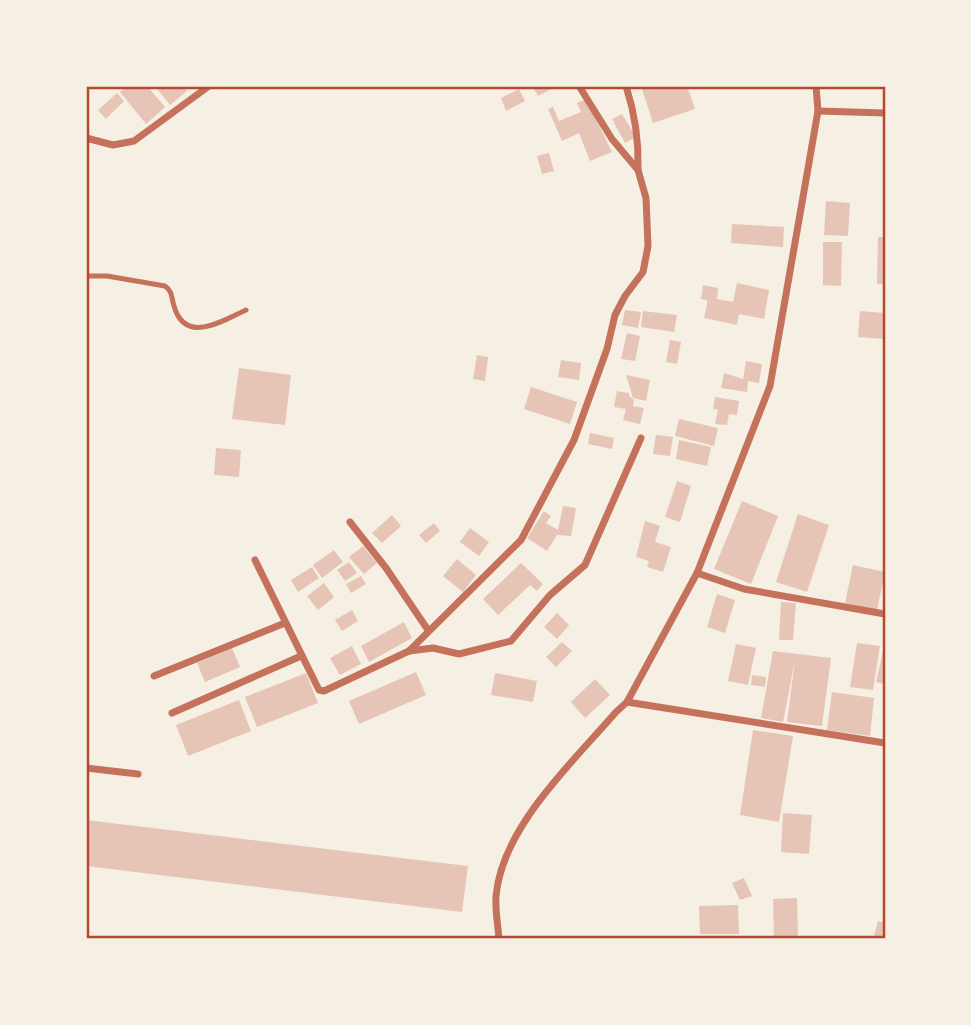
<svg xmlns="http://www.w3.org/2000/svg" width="971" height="1025" font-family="Rubik,sans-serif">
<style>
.building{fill:#e6c5b7}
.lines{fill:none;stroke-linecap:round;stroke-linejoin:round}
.service{stroke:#c5725c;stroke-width:5}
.minor{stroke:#c5725c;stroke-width:7}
.neatline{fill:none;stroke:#b5482f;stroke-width:2.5}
</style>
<rect width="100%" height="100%" fill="#f6efe4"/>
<!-- building -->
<g class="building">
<path d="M127,86H147L165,107L146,124L120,92Z"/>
<path d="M155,86H183L187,91L170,105Z"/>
<path d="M532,86H557L538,96Z"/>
<path d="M641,86H687L695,109L653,123Z"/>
<path d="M519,89L525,101L506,111L501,98Z"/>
<path d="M117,93L124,101L106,119L98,110Z"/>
<path d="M586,99L612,152L590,161L579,133L562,141L548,109L553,107L559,121L581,112L577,103Z"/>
<path d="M622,114L636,137L625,143L612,119Z"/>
<path d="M549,153L554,171L542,174L537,156Z"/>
<path d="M826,201L850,203L848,236L824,235Z"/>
<path d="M732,224L784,227L783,247L731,243Z"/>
<path d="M878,237H885V284H877Z"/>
<path d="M823,242H842L841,286L823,285Z"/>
<path d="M737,283L769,290L764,319L739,314L737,325L704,318L707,305V300L701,299L703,285L718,288L717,299L733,302Z"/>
<path d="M625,310L641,312L638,328L622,325Z"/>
<path d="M643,311L677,315L674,332L641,327Z"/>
<path d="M860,311L885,313L884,339L858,337Z"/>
<path d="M627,333L640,336L635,361L621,359Z"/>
<path d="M670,340L681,342L677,364L666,362Z"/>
<path d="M477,355L488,357L485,381L473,379Z"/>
<path d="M561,360L581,363L579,380L558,377Z"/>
<path d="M746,361L762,364L759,383L748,381L747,392L721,388L724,373L743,379Z"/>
<path d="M239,368L291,375L285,425L232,419Z"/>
<path d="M626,375L650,380L646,401L633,398Z"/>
<path d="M531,387L577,402L570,424L524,409Z"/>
<path d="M617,391L629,393V396L634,400L633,406L644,408L640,424L623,420L626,409L614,407Z"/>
<path d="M715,397L739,401L737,415L729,414L727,425L715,424L718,410L713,409Z"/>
<path d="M679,419L718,428L714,446L675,436Z"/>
<path d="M590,433L614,438L612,449L588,444Z"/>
<path d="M656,435L673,437L670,456L653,454Z"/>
<path d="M679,440L711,447L707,466L676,459Z"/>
<path d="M216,448L241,450L239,477L214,475Z"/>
<path d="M677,481L691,486L680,522L665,517Z"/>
<path d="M742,501L778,516L751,584L714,569Z"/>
<path d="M563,506L576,508L571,536L557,535L547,551L527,538L544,511L551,516L546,523L558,530Z"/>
<path d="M798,514L829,525L807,592L776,582Z"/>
<path d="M392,515L401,526L382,543L372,533Z"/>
<path d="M645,521L660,526L655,542L671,547L663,572L647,567L649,561L636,557Z"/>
<path d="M434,523L440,531L426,543L419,535Z"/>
<path d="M470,528L489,542L479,556L460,542Z"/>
<path d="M363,546L377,563L364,574L349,557Z"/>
<path d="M334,550L343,562L322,578L313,565Z"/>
<path d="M457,559L476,575L463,592L443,576Z"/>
<path d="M349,562L357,573L345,581L337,570Z"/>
<path d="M521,563L543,584L537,591L530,585L498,615L483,599Z"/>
<path d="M853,565L885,572L877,610L845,603Z"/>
<path d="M312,567L319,578L298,592L291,580Z"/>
<path d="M361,576L366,584L351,593L346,584Z"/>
<path d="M324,583L334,597L318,610L307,596Z"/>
<path d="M717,594L735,600L725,633L707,627Z"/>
<path d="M781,602L796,603L793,640H779Z"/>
<path d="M352,610L358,621L342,631L335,620Z"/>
<path d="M557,613L569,625L557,639L544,627Z"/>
<path d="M404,622L412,638L369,662L361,646Z"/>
<path d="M562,642L572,651L556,667L546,657Z"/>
<path d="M857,643L880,646L873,690L850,687Z"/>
<path d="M736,644L756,648L748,685L728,681Z"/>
<path d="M352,646L361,664L340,675L330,658Z"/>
<path d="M884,647H885V684L876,682Z"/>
<path d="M232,648L240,667L205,682L197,663Z"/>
<path d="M773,651L831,658L822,726L787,722L795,660L783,722L761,718Z"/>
<path d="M416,672L426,695L359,724L349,701Z"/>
<path d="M306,673L318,703L257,727L245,697Z"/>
<path d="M495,673L537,681L533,702L491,695Z"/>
<path d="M752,675L766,677L765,687L751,685Z"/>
<path d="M595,679L610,695L585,718L571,702Z"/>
<path d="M832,692L874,698L870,736L827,730Z"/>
<path d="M239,700L251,731L188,756L176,725Z"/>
<path d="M753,730L793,736L779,822L740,815Z"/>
<path d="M783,813L812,815L809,854L781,852Z"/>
<path d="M86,820L468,866L462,912L86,866Z"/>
<path d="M744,878L752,896L740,900L732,883Z"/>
<path d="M797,898L798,937H774L773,899Z"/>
<path d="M738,905L739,934H700L699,906Z"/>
<path d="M878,921L885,923V939H873Z"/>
</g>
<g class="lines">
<!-- service -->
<path class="service" d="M86,276H107L165,286C173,292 171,297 174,306C185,345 222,321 246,310"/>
<!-- minor -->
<g class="minor">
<path d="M626,86C635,114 639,139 638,169"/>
<path d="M818,111L885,113"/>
<path d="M86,138L113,145L134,141L209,86"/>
<path d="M350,522L386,568L428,630"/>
<path d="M255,560L319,690L324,691L409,651L433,648L459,654L511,641L550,595L585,565L641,438"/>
<path d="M697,573L744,589L885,614"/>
<path d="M409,651L521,540L574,440L607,349L615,315L625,296L643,272L648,246L646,198L638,170L612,139L579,86"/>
<path d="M154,676L285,623"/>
<path d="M627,702L885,743"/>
<path d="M172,713L301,656"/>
<path d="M86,768L138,774"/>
<path d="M499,939C498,925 495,910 496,896C502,827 573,762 616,712L627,702L697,573L770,386L818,111L816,86"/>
</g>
</g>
<!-- border -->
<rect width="971" height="1025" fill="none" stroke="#f6efe4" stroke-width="175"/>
<rect x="88" y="88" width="796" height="849" class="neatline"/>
</svg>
